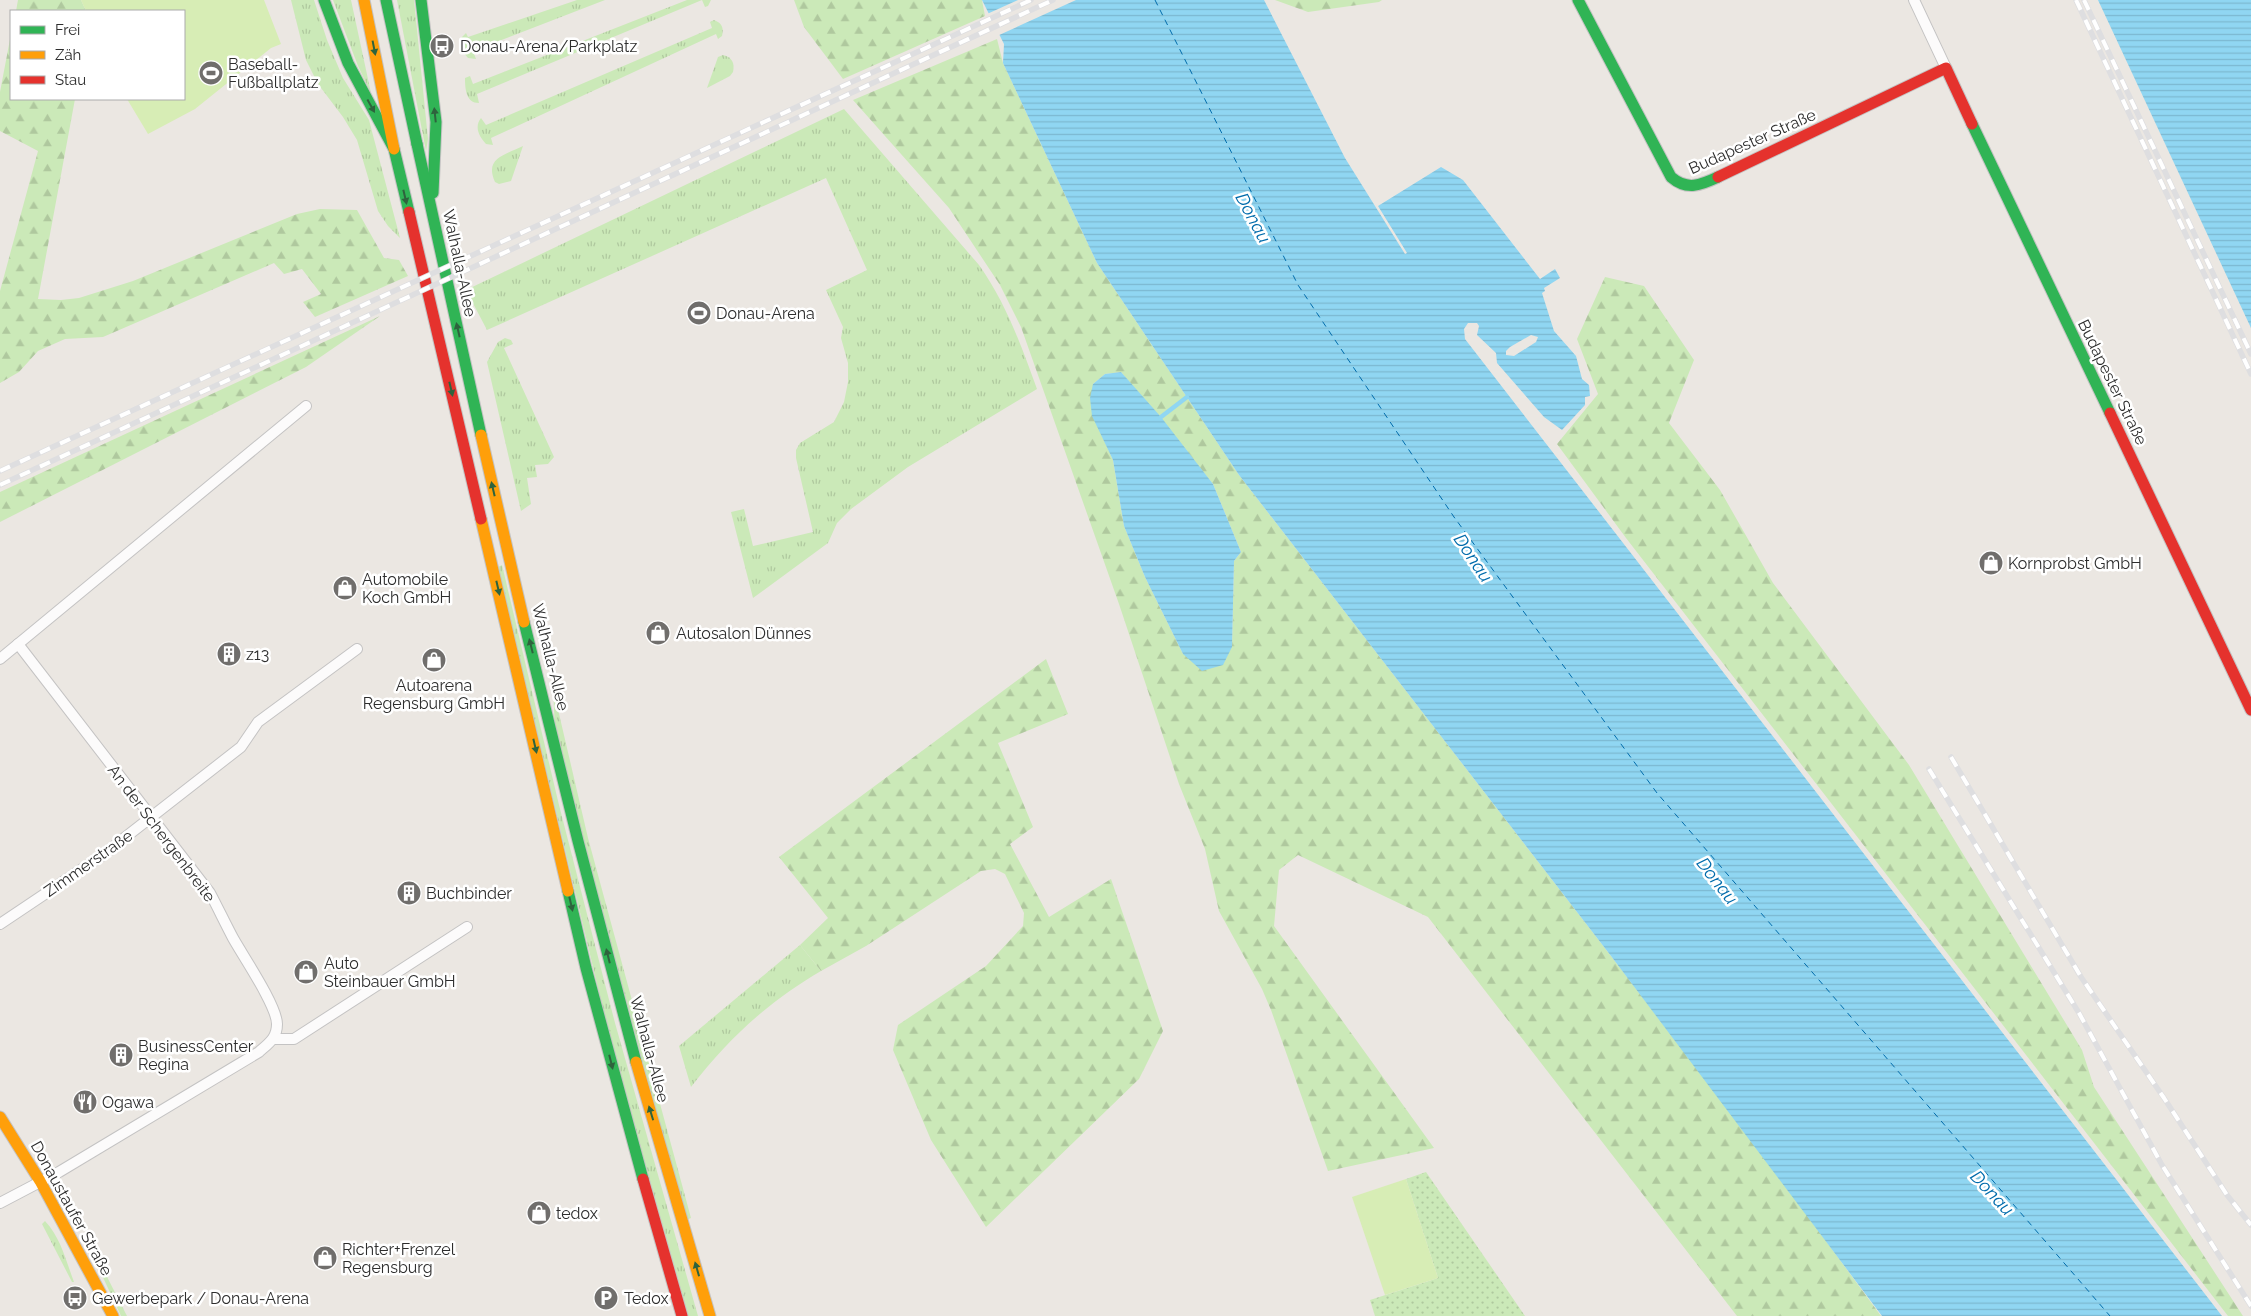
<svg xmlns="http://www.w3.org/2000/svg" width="2251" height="1316" font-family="Raleway,sans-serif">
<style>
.grass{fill:url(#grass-tufts)}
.forest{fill:url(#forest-firs);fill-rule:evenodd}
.park{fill:url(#park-dots)}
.pitch{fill:#d7edb5}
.water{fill:url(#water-rules)}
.pier{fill:#ebe7e2}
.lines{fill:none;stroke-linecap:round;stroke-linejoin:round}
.stream{stroke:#90d6f2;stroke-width:4.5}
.ferry{stroke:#016cac;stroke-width:1;stroke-dasharray:6 5;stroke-linecap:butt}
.street-casing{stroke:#c4c3c3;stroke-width:12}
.fast-casing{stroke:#c4c3c3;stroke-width:13}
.slow-casing{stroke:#c4c3c3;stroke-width:13}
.jam-casing{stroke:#c4c3c3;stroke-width:13}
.street{stroke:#fcfbfb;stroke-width:10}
.fast{stroke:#30b455;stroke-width:11}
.slow{stroke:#ff9f0a;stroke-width:11}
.jam{stroke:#e5322d;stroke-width:11}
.rail-casing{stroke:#dedee0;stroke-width:5.5}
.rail{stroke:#fff;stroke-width:4;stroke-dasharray:11;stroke-linecap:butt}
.oneway{fill:#2e633d}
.labels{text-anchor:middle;stroke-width:5;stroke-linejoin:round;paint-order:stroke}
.poi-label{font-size:16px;fill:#2d2d2d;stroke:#fff;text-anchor:start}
.street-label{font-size:16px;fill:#2d2d2d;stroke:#fff}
.water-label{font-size:18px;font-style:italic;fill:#016cac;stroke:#fff}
</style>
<defs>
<pattern id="grass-tufts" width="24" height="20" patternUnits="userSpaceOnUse" patternTransform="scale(1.25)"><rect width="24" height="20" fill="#cbe9b8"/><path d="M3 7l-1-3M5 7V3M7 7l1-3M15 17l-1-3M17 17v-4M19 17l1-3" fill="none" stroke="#afc89e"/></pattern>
<pattern id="forest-firs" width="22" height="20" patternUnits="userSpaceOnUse" patternTransform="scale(1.25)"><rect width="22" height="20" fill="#cbe9b8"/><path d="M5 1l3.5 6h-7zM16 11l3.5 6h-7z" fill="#afc89e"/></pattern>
<pattern id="park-dots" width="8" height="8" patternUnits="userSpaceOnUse" patternTransform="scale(1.25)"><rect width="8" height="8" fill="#cbe9b8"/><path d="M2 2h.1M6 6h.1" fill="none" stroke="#afc89e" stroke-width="1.8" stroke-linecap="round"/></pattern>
<pattern id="water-rules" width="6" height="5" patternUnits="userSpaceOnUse" patternTransform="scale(1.25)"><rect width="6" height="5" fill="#90d6f2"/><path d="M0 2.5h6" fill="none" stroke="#7cb8d0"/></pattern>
</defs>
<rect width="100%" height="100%" fill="#ebe7e2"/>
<!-- grass -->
<g class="grass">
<path d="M291,0H314L327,40L343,78L369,120L400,238L388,226L378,211L357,140L343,117L318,84L306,60Z"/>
<path d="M333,0H351L371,93L358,66Z"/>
<path d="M397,0H414L428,139L426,151Z"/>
<path d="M577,0H605L473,51L476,59L468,58L462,51L460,39L466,33L468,37Z"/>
<path d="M687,0H711L708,6L705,7L702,0L477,94L479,103C466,103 465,89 465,78L470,76L473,84Z"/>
<path d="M714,20C722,23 724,28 722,36L718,39L716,34L491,138L493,145L486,144C479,136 474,127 481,118L486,125L712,28L710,22Z"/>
<path d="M723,55C732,57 735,63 733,72L730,76L707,88L718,57Z"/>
<path d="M844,109L979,265C1006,303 1021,345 1037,389L908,467L851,509L837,523L828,543L753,598L731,512L744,509L753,546L813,532L796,458V450L800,443L834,422L844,402L848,382V363L841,338L843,327L826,290L867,270L826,178L487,330L466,290Z"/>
<path d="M523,146L511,181L499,184L495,182C484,158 505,155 523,146Z"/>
<path d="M505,338L511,340L513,344L504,348L554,457L548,464L535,465L537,477L527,478L531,504L521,511L487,362L498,342Z"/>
<path d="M502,565L559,805L615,1023L698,1316H686L616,1064L498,567Z"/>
<path d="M553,688L588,838L691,1218L686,1220L629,1020L555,729Z"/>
<path d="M800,945L821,971C768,1002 729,1038 691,1087L679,1046Z"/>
<path d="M45,1221C61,1238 66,1261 74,1282H72L42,1224Z"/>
<path d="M102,1267L127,1316H121L100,1271Z"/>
</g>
<!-- forest -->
<g class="forest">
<path d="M18,0H81L86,11H16Z"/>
<path d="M794,0H982L985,16L843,79L804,27Z"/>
<path d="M1275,0H1382L1379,2L1308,12Z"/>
<path d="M11,34V99H75L38,299L61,300L79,298L133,281L297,214L320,209L357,210L384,258L399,260L408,276L315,317L303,302L321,294L302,269L284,274L274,263L103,337L65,339L38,351L19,372L0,383V291L38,151L0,131V92Z"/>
<path d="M997,39L1003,63L1097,263L1239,475L1611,956L1768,1162L1881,1316H1737L1428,917L1298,855L1279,870L1274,926L1434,1148L1328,1171L1271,1010L1262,989L1219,911L1205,849L1179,784L1119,604L1021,327L1000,285L949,208L853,100ZM1121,372L1213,484L1241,552L1234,561L1232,647L1183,654L1145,577L1124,526L1113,460L1093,416V384L1105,374Z"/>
<path d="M1605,277L1644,286L1694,360L1669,423L1720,490L1773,583L1909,765L2082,1050L2094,1087L2243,1316H2228L1626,538L1557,444L1598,394L1577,339Z"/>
<path d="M380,316L306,367L0,522V492Z"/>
<path d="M1046,659L1068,714L998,743L1033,827L1010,844L1049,917L1111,879L1163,1031L1139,1079L986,1227L931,1140L893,1050L898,1025L986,966L1023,926L1024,913L1005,874L995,869L981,871L866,946L821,971L800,945L828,918L779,857Z"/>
</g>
<!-- park -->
<path class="park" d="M1426,1172L1525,1316H1375L1370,1300L1438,1278L1406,1179Z"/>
<!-- pitch -->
<g class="pitch">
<path d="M81,0H264L281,44L271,48L195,109L148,134L127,99H184V11H86Z"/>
<path d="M1406,1179L1438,1278L1385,1295L1352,1197Z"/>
</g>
<!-- water -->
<g class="water">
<path d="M982,0H1264L1345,158L1405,254L1407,253L1378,206L1441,167L1463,180L1540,279L1555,269L1560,278L1544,288L1545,291L1542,293L1554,331L1576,356L1582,379L1589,385L1590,396L1585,397V405L1562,430L1544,417L1497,363L1496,353L1477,335L1479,326L1477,323H1468L1464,329L1465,339L2222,1316H1882L1611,956L1239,475L1097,263L1003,63L1004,44Z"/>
<path d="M2098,0H2251V328Z"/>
<path d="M1121,372L1161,417L1213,484L1241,552L1234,561L1232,647L1223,665L1202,671L1183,654L1145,577L1124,526L1113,460L1092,416L1090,398L1093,384L1105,374Z"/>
</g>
<!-- pier -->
<g class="pier">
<path d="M1018,0H1076L997,36L987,14Z"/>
<path d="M1531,335L1538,337L1536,342L1514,356L1506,355V351L1510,347Z"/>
</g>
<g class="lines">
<!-- stream -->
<path class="stream" d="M1161,417L1187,397"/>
<!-- ferry -->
<path class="ferry" d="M1155,0L1298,285L1454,517L1657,793L2110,1316"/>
<defs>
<g id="street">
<path d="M1914,0L1946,68"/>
<path d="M0,659L306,406"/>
<path d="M0,924L100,857L241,747L258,722L357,649"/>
<path d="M274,1039H294L467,927"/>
<path d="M0,1203L59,1172L259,1052C269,1043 277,1038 277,1024C277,1006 243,956 233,938C225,923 218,908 210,893L18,644"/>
</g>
<g id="fast">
<path d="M324,0L348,63L394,149L409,212"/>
<path d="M386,0L417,144"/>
<path d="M421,0L436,122L433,193"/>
<path d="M1578,0L1671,177C1687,191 1701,185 1718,177"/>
<path d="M1972,124L2110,413"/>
<path d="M417,144L481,435"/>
<path d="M524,622L578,841L636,1062"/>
<path d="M568,891L586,968L643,1179"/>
</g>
<g id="slow">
<path d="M364,0L394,149"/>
<path d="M481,435L524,622"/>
<path d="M481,519L568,891"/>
<path d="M636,1062L710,1316"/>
<path d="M0,1117L40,1181L113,1316"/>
</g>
<g id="jam">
<path d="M1718,177L1946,68L1972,124"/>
<path d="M409,212L481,519"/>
<path d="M2110,413L2251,710"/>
<path d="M643,1179L682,1316"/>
</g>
</defs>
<!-- street casing -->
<use href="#street" class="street-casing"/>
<!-- fast casing -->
<use href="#fast" class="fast-casing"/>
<!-- slow casing -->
<use href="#slow" class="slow-casing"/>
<!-- jam casing -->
<use href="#jam" class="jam-casing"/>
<!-- street -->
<use href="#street" class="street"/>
<!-- fast -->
<use href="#fast" class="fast"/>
<!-- slow -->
<use href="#slow" class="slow"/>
<!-- jam -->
<use href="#jam" class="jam"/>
<defs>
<g id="rail">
<path d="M2076,0L2251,374"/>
<path d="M2084,0L2251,354"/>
<path d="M0,471L1031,0"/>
<path d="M0,485L1053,0"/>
<path d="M1951,757L2081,977L2164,1098L2227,1195L2251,1225"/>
<path d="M1929,769L2079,1013L2162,1165L2251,1306"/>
</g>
</defs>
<!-- rail casing -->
<use href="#rail" class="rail-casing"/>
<!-- rail -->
<use href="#rail" class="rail"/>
</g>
<!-- one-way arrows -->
<defs><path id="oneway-solid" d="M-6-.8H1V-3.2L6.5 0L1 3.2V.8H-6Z" transform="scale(1.25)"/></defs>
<g class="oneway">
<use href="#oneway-solid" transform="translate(374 48) rotate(79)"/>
<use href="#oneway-solid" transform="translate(371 106) rotate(61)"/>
<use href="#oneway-solid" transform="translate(435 115) rotate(-96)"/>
<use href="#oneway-solid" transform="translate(405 197) rotate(77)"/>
<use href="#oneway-solid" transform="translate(458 330) rotate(-103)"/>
<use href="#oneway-solid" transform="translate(451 389) rotate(77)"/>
<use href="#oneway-solid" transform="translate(493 489) rotate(-103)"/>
<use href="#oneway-solid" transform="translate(498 588) rotate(77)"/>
<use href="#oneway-solid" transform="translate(531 646) rotate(-104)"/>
<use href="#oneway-solid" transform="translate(535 746) rotate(77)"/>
<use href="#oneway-solid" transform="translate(571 904) rotate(77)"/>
<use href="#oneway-solid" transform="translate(608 956) rotate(-104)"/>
<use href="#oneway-solid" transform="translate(611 1062) rotate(76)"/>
<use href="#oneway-solid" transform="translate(651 1113) rotate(-107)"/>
<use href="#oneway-solid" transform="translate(697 1269) rotate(-106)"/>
</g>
<!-- icons -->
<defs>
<symbol id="bus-disc" viewBox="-11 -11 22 22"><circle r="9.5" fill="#706e6c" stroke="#fff"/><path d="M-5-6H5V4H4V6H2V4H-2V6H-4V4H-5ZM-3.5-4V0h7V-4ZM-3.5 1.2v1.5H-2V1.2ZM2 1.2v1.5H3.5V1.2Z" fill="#fff"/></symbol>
<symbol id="stadium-disc" viewBox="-11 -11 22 22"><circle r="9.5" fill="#706e6c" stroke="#fff"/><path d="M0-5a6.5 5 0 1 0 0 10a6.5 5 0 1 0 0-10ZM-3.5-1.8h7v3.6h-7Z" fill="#fff"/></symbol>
<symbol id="shop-disc" viewBox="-11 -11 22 22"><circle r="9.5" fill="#706e6c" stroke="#fff"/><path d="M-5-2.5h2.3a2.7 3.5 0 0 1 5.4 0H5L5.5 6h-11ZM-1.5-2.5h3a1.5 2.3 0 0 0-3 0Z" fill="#fff"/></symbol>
<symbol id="building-disc" viewBox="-11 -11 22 22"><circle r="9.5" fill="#706e6c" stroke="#fff"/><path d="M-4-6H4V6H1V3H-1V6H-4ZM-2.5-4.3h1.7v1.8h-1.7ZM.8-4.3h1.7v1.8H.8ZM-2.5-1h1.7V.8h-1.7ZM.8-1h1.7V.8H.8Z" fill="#fff"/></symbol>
<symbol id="restaurant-disc" viewBox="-11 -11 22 22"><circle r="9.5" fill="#706e6c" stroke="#fff"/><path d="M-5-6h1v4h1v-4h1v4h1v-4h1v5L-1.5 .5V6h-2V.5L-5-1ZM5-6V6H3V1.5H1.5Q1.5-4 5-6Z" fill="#fff"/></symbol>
<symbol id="parking-disc" viewBox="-11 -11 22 22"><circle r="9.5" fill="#706e6c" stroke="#fff"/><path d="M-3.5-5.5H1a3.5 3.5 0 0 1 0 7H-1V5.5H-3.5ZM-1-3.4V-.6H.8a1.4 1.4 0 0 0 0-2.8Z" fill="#fff"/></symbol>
</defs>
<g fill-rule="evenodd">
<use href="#bus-disc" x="428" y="32" width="28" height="28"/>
<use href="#stadium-disc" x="197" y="59" width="28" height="28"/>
<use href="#stadium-disc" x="685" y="299" width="28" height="28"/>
<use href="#shop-disc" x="1977" y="549" width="28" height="28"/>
<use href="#shop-disc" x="331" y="574" width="28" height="28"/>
<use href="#shop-disc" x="644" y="619" width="28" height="28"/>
<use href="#building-disc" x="215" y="640" width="28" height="28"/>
<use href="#shop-disc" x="420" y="646" width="28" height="28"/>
<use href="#building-disc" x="395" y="879" width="28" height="28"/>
<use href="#shop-disc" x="292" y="958" width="28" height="28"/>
<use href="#building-disc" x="107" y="1041" width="28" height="28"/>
<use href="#restaurant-disc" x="71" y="1088" width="28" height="28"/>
<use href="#shop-disc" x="525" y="1199" width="28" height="28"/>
<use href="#shop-disc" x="311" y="1244" width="28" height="28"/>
<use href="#bus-disc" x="61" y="1284" width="28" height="28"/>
<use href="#parking-disc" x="592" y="1284" width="28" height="28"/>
</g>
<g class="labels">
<!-- poi labels -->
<g class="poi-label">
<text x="460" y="52">Donau-Arena/Parkplatz</text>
<text x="228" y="70">Baseball-<tspan x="228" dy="18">Fußballplatz</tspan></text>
<text x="716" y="319">Donau-Arena</text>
<text x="2008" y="569">Kornprobst GmbH</text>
<text x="362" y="585">Automobile<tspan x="362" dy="18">Koch GmbH</tspan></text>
<text x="676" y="639">Autosalon Dünnes</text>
<text x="246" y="660">z13</text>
<text x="434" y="691" text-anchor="middle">Autoarena<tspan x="434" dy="18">Regensburg GmbH</tspan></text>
<text x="426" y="899">Buchbinder</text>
<text x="324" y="969">Auto<tspan x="324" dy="18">Steinbauer GmbH</tspan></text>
<text x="138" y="1052">BusinessCenter<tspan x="138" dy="18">Regina</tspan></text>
<text x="102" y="1108">Ogawa</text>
<text x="556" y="1219">tedox</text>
<text x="342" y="1255">Richter+Frenzel<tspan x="342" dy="18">Regensburg</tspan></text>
<text x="92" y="1304">Gewerbepark / Donau-Arena</text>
<text x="624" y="1304">Tedox</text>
</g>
<!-- street labels -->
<g class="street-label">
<text transform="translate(1752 141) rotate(-24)" y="6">Budapester Straße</text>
<text transform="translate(460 263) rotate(78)" y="6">Walhalla-Allee</text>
<text transform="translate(2113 382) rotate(64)" y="6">Budapester Straße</text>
<text transform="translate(551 657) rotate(76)" y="6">Walhalla-Allee</text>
<text transform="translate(162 833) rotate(53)" y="6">An der Schergenbreite</text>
<text transform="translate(88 863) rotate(-35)" y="6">Zimmerstraße</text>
<text transform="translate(650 1049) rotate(75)" y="6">Walhalla-Allee</text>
<text transform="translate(72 1208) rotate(61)" y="6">Donaustaufer Straße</text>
</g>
<!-- water labels -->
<g class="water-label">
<text transform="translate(1253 218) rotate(62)" y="6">Donau</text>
<text transform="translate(1473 558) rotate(56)" y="6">Donau</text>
<text transform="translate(1717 881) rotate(52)" y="6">Donau</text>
<text transform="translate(1992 1193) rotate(47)" y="6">Donau</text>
</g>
</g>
<!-- legend -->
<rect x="10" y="10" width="175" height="90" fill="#ffffff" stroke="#ababab"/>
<rect x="20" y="26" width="25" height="8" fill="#30b455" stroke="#ababab"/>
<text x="55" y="35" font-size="15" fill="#2d2d2d">Frei</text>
<rect x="20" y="51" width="25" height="8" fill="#ff9f0a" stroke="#ababab"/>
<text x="55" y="60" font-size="15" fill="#2d2d2d">Zäh</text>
<rect x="20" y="76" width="25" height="8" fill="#e5322d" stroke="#ababab"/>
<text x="55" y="85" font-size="15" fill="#2d2d2d">Stau</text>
</svg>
